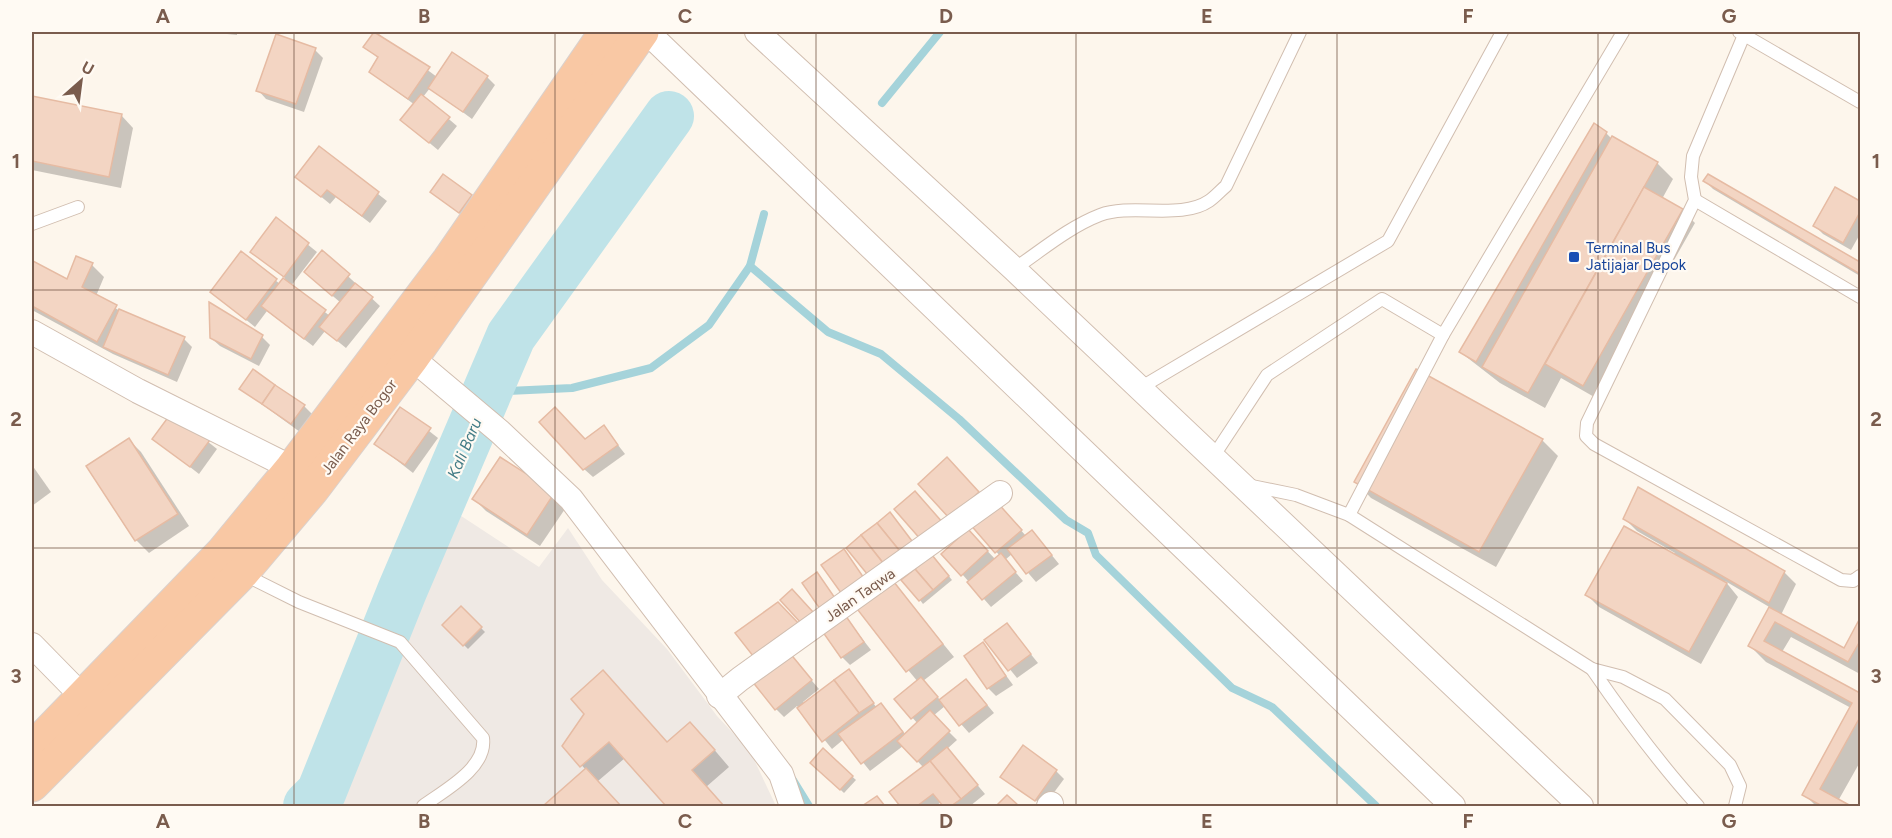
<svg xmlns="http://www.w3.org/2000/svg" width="1892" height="838" font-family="Figtree,sans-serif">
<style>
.industrial{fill:#efe9e4}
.shadow{fill:#0003}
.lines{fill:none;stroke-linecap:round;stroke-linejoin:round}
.stream{stroke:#a5d3da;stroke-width:8}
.river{stroke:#bfe3e8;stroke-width:50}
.building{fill:#f3d5c3;stroke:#e6bba3;stroke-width:1.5}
.service-casing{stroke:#d1beb0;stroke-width:14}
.minor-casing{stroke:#d1beb0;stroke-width:26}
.trunk-casing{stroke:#dad1cd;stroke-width:35}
.service{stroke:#fff;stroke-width:12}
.minor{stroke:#fff;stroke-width:24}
.trunk{stroke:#f9c8a4;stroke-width:33}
.grid{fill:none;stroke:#7a5c4d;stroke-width:1.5;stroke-opacity:0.55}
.transit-dot{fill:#1a4fb4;stroke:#fffaf3;stroke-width:2}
.labels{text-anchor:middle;stroke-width:4.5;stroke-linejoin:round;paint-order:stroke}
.transit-label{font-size:15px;fill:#164399;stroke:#fffaf3;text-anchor:start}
.street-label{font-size:15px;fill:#7a5c4d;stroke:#fffaf3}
.water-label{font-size:16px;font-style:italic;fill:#437c86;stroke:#fffaf3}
.neatline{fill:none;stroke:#7a5c4d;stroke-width:2}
.grid-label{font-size:20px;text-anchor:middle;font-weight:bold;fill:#7a5c4d}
</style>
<rect width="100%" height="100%" fill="#fdf6ec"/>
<!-- industrial -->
<path class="industrial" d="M449,508L539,567L568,528L602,580L667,649L717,716L750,751L776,806H323L338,782L388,679Z"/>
<!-- shadow -->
<g class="shadow">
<path d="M207,32H237V35Z"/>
<path d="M376,32L437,77H487L495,85L472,119L430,88L423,97L457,126L438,150L402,120L415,105L370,72L379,59L365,47Z"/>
<path d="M315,50L323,58L304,112L266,99L258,90Z"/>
<path d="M32,97L121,115L133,128L121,188L32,170Z"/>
<path d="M1606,133L1612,139L1657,163L1673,179L1662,199L1682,210L1695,223L1596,398L1561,378L1545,408L1500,383L1460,352Z"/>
<path d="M319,148L387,201L370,223L336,197L330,204L296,176Z"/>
<path d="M1708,176L1860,263V276L1713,189L1705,181Z"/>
<path d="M1835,189L1860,203V234L1851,250L1823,234L1815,226Z"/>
<path d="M435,195L471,196L475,200L463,216Z"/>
<path d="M276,219L317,252L291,286L330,316L341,303L314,280L322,252L380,306L346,348L325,331L313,346L267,311L255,327L212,292L241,253L280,284L285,278L252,251Z"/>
<path d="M33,263L67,281L92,265L104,277L96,296L120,311L184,339L192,347L177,382L113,354L32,310Z"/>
<path d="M262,337L270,345L259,366L220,346L211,338Z"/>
<path d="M241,389L304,406L312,414L300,432Z"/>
<path d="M401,409L438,438L413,473L376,444Z"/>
<path d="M173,414L217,449L199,474L154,439Z"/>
<path d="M604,427L625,454L593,477L584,469Z"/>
<path d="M129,440L141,452L189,526L149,553L136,540L88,467Z"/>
<path d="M1542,440L1558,456L1496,567L1371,498L1356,482Z"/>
<path d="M32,465L51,492L32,506Z"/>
<path d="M554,494L567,506L540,546L486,511L474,499Z"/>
<path d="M1003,510L1026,536L1032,531L1059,564L1036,582L1012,554L1005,560L1023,581L991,607L962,574L976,539L996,560L1000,556L971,523Z"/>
<path d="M1625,519L1784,572L1796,584L1781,615L1844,650L1860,621V674L1791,637L1782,652L1860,694V762L1838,801L1848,806H1816L1804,794L1851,708L1766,662L1750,646L1771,608L1725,581L1738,597L1701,664L1599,607L1587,595L1675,553L1637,531Z"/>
<path d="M844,551L874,591L890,579L954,657L923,681L941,701L974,689L994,713L969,733L945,706L933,716L957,740L947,749L985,794L970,806H945L941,802L936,806H902L891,792L923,767L903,746L870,771L844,739L832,749L797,706L784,717L776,709L787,652L819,689L803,702L804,704L852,675L877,708L881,705L906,735L918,724L897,700L918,682L854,604Z"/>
<path d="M936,560L952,580L923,604L920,600Z"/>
<path d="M461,608L485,632L468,649L444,625Z"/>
<path d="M843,614L871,650L850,665L842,657Z"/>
<path d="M1007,625L1038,663L1017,678L986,640Z"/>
<path d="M983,644L1013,685L996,696L988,688Z"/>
<path d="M603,672L668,743L706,740L729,767L706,787L724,806H668L625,758L598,781L621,806H545L586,770L564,746L586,714Z"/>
<path d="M823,750L856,780L844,793L812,763Z"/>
<path d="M1056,771L1064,779L1044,806L1002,777Z"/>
</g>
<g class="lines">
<!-- stream -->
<g class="stream">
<path d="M882,103L940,32"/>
<path d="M750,266L828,332L881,354L959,419L1066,520L1088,533L1096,555L1232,688L1272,707L1376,806"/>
<path d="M490,385L506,391L572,388L651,368L709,325L750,266L764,214"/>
<path d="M793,780L809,806"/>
</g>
<!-- river -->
<path class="river" d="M308,806L321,793L402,591L511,336L669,116"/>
</g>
<!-- building -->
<g class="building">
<path d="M374,32L430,67L408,99L369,72L378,57L363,47Z"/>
<path d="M276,34L316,48L296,104L256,91Z"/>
<path d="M452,52L488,76L463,112L428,88Z"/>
<path d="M421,94L450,117L429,143L400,120Z"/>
<path d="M32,96L122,114L109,177L32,161Z"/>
<path d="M1594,123L1607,132L1476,362L1459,352Z"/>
<path d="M1612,136L1658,162L1528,393L1482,367Z"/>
<path d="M319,146L379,192L362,216L327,190L321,197L295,177Z"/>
<path d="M443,174L472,195L459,213L430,192Z"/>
<path d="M1708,174L1860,262V274L1703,181Z"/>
<path d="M1644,187L1683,209L1583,386L1545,364Z"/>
<path d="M1835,187L1860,201V212L1843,243L1813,226Z"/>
<path d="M276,217L309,243L284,277L250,252Z"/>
<path d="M322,250L350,274L332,296L304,272Z"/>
<path d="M241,251L277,279L246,320L210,292Z"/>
<path d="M76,256L93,263L82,287L117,305L97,342L32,306L33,261L67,279Z"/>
<path d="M283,278L326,310L304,339L261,306Z"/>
<path d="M355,283L373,297L337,341L319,327Z"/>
<path d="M209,302L263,335L251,359L210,338Z"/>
<path d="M119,309L185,337L168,375L103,347Z"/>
<path d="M253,369L275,385L262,404L239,389Z"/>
<path d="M1416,369L1543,439L1479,552L1354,482Z"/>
<path d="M275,385L305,405L291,424L262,404Z"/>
<path d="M400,407L431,428L405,465L374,444Z"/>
<path d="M555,407L585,439L604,425L618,445L583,470L539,422Z"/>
<path d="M172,412L210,440L190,467L152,439Z"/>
<path d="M129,438L178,514L135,541L86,466Z"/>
<path d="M500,457L555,492L527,535L472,499Z"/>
<path d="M947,457L979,492L950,519L918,484Z"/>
<path d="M1638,487L1785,571L1769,603L1623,519Z"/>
<path d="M915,491L943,523L922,541L894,509Z"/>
<path d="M995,500L1022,530L995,553L969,523Z"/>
<path d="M890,512L915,545L903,555L877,523Z"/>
<path d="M877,523L903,555L887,568L861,535Z"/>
<path d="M1624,526L1727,583L1689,652L1585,595Z"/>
<path d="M968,529L988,551L961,576L941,554Z"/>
<path d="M1032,530L1052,555L1026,574L1007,549Z"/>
<path d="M861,535L887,568L872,580L846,548Z"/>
<path d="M844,549L866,581L844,597L821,565Z"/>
<path d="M1001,553L1016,572L982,600L967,582Z"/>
<path d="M932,555L949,576L933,590L915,569Z"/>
<path d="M915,569L933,590L919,601L901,580Z"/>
<path d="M817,572L835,598L820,609L802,583Z"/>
<path d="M890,577L943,644L906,672L854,605Z"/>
<path d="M792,589L813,612L801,623L780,600Z"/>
<path d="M778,602L801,626L757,661L735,633Z"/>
<path d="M461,606L482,627L463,646L442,625Z"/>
<path d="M1769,607L1844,648L1860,618V641L1848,662L1775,622L1764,641L1860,693V717L1820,789L1851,806H1822L1802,795L1852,703L1748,646Z"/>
<path d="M843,612L864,642L841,658L820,628Z"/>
<path d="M1007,623L1031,654L1008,671L984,640Z"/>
<path d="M983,642L1006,676L987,689L964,656Z"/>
<path d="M789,652L812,680L775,710L752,681Z"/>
<path d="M849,669L874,703L859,713L834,680Z"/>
<path d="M603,670L667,742L690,722L715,750L692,770L724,806H666L609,742L580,767L562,746L584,714L571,699Z"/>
<path d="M921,677L938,697L911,719L894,699Z"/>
<path d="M966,679L987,705L959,726L939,700Z"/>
<path d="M834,680L859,713L822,742L797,708Z"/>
<path d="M881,703L903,732L861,764L838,734Z"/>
<path d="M930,710L950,731L917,762L897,741Z"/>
<path d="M1023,745L1057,770L1035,801L1000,777Z"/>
<path d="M947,747L978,785L961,799L930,761Z"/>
<path d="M823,748L853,776L840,790L810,763Z"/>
<path d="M930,761L961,799L951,806H943L933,794L917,806H900L889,792Z"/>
<path d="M586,768L621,806H543Z"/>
<path d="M1007,795L1019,806H996Z"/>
<path d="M877,796L885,806H862Z"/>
</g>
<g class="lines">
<defs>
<g id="service">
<path d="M1739,32L1860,102"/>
<path d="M1744,35L1693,156L1691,177L1695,200L1587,423L1586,436L1594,444L1841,580L1853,581L1860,576"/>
<path d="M1695,200L1860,297"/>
<path d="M32,224L78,207"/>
<path d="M1014,269C1042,250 1069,227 1100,215C1132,203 1181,220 1209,201C1215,197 1220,191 1226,186L1300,32"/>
<path d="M1140,388L1388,241L1502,32"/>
<path d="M1213,457L1267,375L1382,299L1443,335"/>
<path d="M1247,485L1296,495L1349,515L1592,669L1623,677L1665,699L1730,765L1740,786L1735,806"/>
<path d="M1349,515L1443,335L1623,32"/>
<path d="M243,574L299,602L400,642L483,738C487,768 445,790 423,806"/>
<path d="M1592,669C1625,717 1659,763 1698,806"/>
</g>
<g id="minor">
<path d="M647,32L1453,806"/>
<path d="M757,32L1014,269L1581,806"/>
<path d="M32,332L138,391L292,468"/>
<path d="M412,358L500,432L571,499L781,774L792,806"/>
<path d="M32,645L83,697"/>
<path d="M719,696L740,679L1000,493"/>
<path d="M1049,806L1051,804"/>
</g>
<g id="trunk">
<path d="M32,749L222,553L292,468L449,260L606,32"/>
<path d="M32,785L242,573L312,490L412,358L642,32"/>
</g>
</defs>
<!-- service casing -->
<use href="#service" class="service-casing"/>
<!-- minor casing -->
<use href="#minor" class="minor-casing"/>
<!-- trunk casing -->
<use href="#trunk" class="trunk-casing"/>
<!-- service -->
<use href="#service" class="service"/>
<!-- minor -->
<use href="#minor" class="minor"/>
<!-- trunk -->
<use href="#trunk" class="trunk"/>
</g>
<!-- grid -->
<path class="grid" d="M294,32V806M555,32V806M816,32V806M1076,32V806M1337,32V806M1598,32V806M32,290H1860M32,548H1860"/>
<!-- markers -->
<rect class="transit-dot" x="1568" y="251" width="12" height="12" rx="3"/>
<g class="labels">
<!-- transit labels -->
<g class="transit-label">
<text x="1586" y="253">Terminal Bus<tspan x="1586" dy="17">Jatijajar Depok</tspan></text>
</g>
<!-- street labels -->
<g class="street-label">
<text transform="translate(359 427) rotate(-53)" y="5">Jalan Raya Bogor</text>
<text transform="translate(860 595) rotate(-35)" y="5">Jalan Taqwa</text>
</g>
<!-- water labels -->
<g class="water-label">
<text transform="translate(464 448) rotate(-67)" y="6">Kali Baru</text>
</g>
</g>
<!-- border -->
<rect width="1892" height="838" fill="none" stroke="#fffaf3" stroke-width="66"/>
<!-- north arrow -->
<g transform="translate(81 81) rotate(28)" stroke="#fffaf3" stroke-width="4.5" paint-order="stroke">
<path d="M0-4.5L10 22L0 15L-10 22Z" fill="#7a5c4d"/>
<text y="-9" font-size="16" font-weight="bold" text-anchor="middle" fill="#7a5c4d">U</text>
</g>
<rect x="33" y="33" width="1826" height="772" class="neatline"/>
<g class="grid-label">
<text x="163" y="23">A</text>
<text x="424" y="23">B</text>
<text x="685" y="23">C</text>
<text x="946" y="23">D</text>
<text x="1207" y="23">E</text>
<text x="1468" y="23">F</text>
<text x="1729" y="23">G</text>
<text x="16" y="168">1</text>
<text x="1876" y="168">1</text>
<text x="16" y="426">2</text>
<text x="1876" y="426">2</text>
<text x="16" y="683">3</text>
<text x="1876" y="683">3</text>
<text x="163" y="828">A</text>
<text x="424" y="828">B</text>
<text x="685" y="828">C</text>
<text x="946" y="828">D</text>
<text x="1207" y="828">E</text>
<text x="1468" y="828">F</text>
<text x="1729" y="828">G</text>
</g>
</svg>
